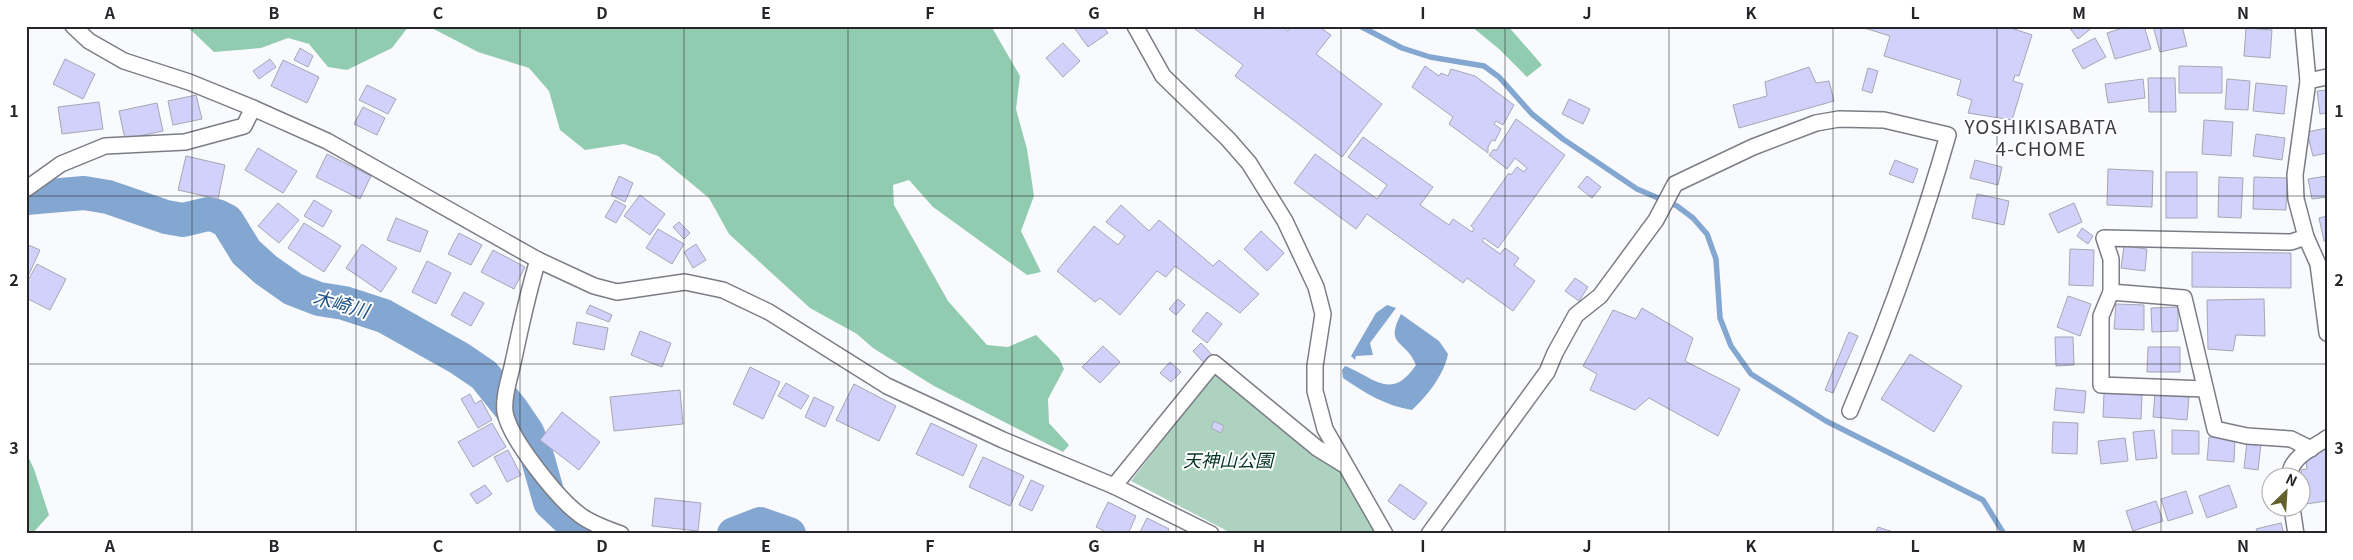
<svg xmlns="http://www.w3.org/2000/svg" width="2353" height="560" font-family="Georgia,'Noto Sans JP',serif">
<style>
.green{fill:#add3c0}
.forest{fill:#92ccb0}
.water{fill:#83a7d0}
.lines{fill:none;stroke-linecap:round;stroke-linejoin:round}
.stream{stroke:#83a7d0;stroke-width:5.5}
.river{stroke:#83a7d0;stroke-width:34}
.building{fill:#d1d1fb;stroke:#a6a7b2}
.minor-casing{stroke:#7c7c86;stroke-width:18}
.minor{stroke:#fff;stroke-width:15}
.grid{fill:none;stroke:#26262a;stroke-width:1;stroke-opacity:0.55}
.labels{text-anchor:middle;stroke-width:4;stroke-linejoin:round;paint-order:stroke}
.park-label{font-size:18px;font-style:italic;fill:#003321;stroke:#fff}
.neighbourhood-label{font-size:19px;letter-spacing:1px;fill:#3c3d46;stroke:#fff}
.water-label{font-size:19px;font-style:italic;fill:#1c5084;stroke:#fff}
.neatline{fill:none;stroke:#26262a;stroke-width:2}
.grid-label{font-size:16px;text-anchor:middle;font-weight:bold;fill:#26262a}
</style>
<rect width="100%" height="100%" fill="#f9fafe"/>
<!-- green -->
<path class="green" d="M1215,372L1340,468L1379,534H1233L1131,481Z"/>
<!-- forest -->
<g class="forest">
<path d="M182,26H409L392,48L347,70L328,67L309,44L288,38L261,48L214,52L191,30Z"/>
<path d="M428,26H991L1020,76L1016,109L1027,149L1034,196L1021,231L1041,272L1027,275L933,207L909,180L893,185L894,205L948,301L987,345L1008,347L1036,335L1059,358L1064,369L1048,399L1049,423L1069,445L1063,452L934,386L873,348L857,334L810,308L729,234L709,198L658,156L624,144L585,150L560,130L549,91L529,68L478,52Z"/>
<path d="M1471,26H1508L1542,65L1527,77L1499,49Z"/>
<path d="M26,452L34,469L49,515L32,534H26Z"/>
</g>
<!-- water -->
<g class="water">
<path d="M1387,305L1396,308L1370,343L1373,355L1356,356L1355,360L1351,356L1376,313Z"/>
<path d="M1401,314L1439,341L1448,354C1444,375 1427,396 1412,410C1386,406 1365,393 1343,378L1342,370L1345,366C1374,377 1391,402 1416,365C1406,339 1384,347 1401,314Z"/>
</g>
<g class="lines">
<!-- stream -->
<path class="stream" d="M1360,26L1402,48L1430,57L1484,66L1499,77L1532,114L1563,139L1637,189L1677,206L1693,218L1707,234L1716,259L1720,318L1731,346L1751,374L1826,421L1983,500L2004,534"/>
<!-- river -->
<g class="river">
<path d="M26,198L84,193L108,197L166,217L183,220L208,214L217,216L227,221L246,252L266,270L293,289L319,299L344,303L384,316L459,358L484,375L512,410L527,432L537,456L550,502L584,534"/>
<path d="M734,534L760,524L789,534"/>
</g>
</g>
<!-- building -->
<g class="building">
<path d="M1073,26H1103L1108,33L1088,47Z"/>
<path d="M1191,26H1265L1269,29L1271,26H1282L1288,31L1292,26H1318L1331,35L1316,54L1382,104L1342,157L1235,76L1243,65Z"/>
<path d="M1858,26H2005L2032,35L2019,76L2015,75L2013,81L2023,84L2012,120L1968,113L1972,100L1957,95L1961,80L1884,56L1890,36Z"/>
<path d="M2068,26H2092L2093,27L2078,39Z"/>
<path d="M2129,26H2144L2151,49L2115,59L2107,33Z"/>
<path d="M2153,26H2182L2187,46L2160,52Z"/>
<path d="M2246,28L2272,30L2270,58L2244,56Z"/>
<path d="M2095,38L2106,57L2083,69L2072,50Z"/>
<path d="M1063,43L1080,61L1063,77L1046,58Z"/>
<path d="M300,48L313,56L308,67L294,60Z"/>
<path d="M65,59L95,74L83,99L53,84Z"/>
<path d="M270,59L276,67L259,79L253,71Z"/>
<path d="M283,60L319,77L307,103L271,86Z"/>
<path d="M1425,66L1439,76L1441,73L1448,76L1451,69L1475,76L1514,105L1503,125L1496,121L1494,124L1501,129L1495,141L1492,140L1488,147V153L1449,124L1453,117L1412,87Z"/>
<path d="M2179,66L2222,67V93H2179Z"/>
<path d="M1809,67L1816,83L1829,81L1834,101L1739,128L1733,105L1767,96L1765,82Z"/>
<path d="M1868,68L1878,71L1872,93L1862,90Z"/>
<path d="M2148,78H2175L2176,112H2149Z"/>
<path d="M2143,79L2145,98L2108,103L2105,84Z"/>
<path d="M2227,79L2250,81L2248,110L2225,109Z"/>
<path d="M2256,83L2287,86L2284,114L2253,111Z"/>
<path d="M367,85L396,99L388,114L359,100Z"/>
<path d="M2327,90V113L2320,114L2317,91Z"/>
<path d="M196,95L202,119L173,125L168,101Z"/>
<path d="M1569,99L1590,109L1583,124L1562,114Z"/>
<path d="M99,102L103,129L62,134L58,107Z"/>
<path d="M157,103L163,131L125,139L119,111Z"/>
<path d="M363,107L385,118L377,135L354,124Z"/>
<path d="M1516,119L1565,155L1498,248L1484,238L1482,241L1500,254L1505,248L1519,258L1514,265L1535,281L1513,311L1467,278L1463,283L1367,214L1356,229L1294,183L1315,154L1377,199L1387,185L1348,157L1363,137L1433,187L1420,205L1449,225L1453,219L1472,232L1474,229L1471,226L1509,173L1511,175L1517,167L1524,172L1527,168L1515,158L1507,169L1489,155L1494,149L1496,151Z"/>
<path d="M2204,120L2233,122L2231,156L2202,154Z"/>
<path d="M2327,128V153L2313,156L2307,132Z"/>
<path d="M2256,134L2285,138L2282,160L2253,156Z"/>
<path d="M258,148L297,171L283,193L245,170Z"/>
<path d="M327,154L371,176L360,199L316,177Z"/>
<path d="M186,156L225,165L218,199L178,190Z"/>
<path d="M1895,160L1918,169L1913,183L1889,174Z"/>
<path d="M1975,160L2002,167L1998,185L1970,178Z"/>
<path d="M2108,169L2153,171L2152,207L2107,205Z"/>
<rect x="2166" y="172" width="31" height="46"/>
<path d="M619,176L633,183L625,202L611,195Z"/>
<path d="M1587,176L1601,187L1592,198L1578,187Z"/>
<path d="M2327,176V197L2312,199L2308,179Z"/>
<path d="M2219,177L2243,178L2241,218L2218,217Z"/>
<path d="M2254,177L2287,178L2286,210L2253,209Z"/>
<path d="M1977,194L2009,201L2004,225L1972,218Z"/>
<path d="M640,195L665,214L650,235L624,216Z"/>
<path d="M314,200L332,211L323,227L304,216Z"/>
<path d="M615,200L626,206L616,223L605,217Z"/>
<path d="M278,203L299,220L279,243L258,226Z"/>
<path d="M2074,203L2082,222L2058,233L2049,214Z"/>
<path d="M1121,205L1149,231L1159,220L1213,266L1219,260L1259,294L1240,313L1175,266L1166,277L1157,271L1120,315L1100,298L1095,302L1057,271L1094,226L1118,245L1125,236L1106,222Z"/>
<path d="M2327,216V241H2324L2319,218Z"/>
<path d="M396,218L428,231L420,252L387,240Z"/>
<path d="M679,222L690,233L684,239L673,227Z"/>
<path d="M304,223L341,246L324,272L288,248Z"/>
<path d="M2082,228L2093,236L2088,244L2077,236Z"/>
<path d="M658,229L684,244L672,264L646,248Z"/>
<path d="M1261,231L1284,253L1267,271L1244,249Z"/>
<path d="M459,233L482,245L471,265L448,254Z"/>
<path d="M26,244L40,250L26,281Z"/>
<path d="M362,244L397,268L381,292L346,268Z"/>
<path d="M696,244L706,260L693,268L684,252Z"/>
<path d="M2124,246L2147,249L2145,271L2121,268Z"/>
<path d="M2070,249L2094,250L2093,286L2069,285Z"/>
<path d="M493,250L525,267L514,289L481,272Z"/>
<path d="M2192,252L2291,253V288L2192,287Z"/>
<path d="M427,261L451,273L436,304L412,292Z"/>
<path d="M37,264L66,279L50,310L26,298V284Z"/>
<path d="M1575,278L1588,287L1579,301L1565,291Z"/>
<path d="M464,292L484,303L471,326L451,315Z"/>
<path d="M2068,296L2091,304L2080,336L2057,327Z"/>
<path d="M1178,299L1185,305L1176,315L1169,309Z"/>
<path d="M2264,299L2265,336L2236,335L2233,351L2208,349L2207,300Z"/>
<path d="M2116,304L2144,305V330L2114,329Z"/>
<path d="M590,305L612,315L609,322L586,313Z"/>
<path d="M2178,307V331L2152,332L2151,308Z"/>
<path d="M1642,308L1693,338L1685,361L1740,389L1718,436L1649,398L1635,410L1590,390L1597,374L1583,366L1613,310L1636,319Z"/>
<path d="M1207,312L1222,324L1207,343L1192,331Z"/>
<path d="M577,322L608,328L604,350L573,344Z"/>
<path d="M640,331L671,343L662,367L631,355Z"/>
<path d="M1849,332L1858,336L1833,393L1825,390Z"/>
<path d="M2055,337H2073L2074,365L2056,366Z"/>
<path d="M1201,343L1215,358L1206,365L1193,351Z"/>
<path d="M1103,346L1120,362L1100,383L1082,367Z"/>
<path d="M2148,347H2180V372H2147Z"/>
<path d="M1910,354L1962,386L1934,432L1881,399Z"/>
<path d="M1170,362L1181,372L1171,382L1160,373Z"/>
<path d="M750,367L780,382L763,419L733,404Z"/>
<path d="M786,383L809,396L801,409L778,396Z"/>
<path d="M854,384L896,406L879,441L836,420Z"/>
<path d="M2056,388L2086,391L2084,413L2054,410Z"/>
<path d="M680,390L683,424L614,431L610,397Z"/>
<path d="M2104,393L2142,395L2141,419L2103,417Z"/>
<path d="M470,394L475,404L481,400L492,420L478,428L461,399Z"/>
<path d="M2155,394L2189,397L2187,420L2153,417Z"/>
<path d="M814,397L834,407L825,427L805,417Z"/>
<path d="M562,412L600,442L579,470L540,440Z"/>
<path d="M1214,421L1224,426L1221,433L1211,428Z"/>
<path d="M2053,422L2078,423L2077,454L2052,453Z"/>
<path d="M492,423L506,447L473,467L458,442Z"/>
<path d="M931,423L977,445L963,476L916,454Z"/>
<path d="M2154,430L2157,458L2136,460L2133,432Z"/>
<path d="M2172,430L2199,431V454H2172Z"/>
<path d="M2209,437L2235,439L2234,462L2207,460Z"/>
<path d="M2125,438L2128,461L2101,464L2098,441Z"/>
<path d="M2247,442L2261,444L2258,470L2244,468Z"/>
<path d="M2327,447V501L2306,504L2301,470L2307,469L2306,459Z"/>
<path d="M508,450L521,475L507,482L494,457Z"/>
<path d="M983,457L1024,476L1010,506L969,487Z"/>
<path d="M1031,480L1044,486L1032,511L1019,505Z"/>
<path d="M1400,484L1427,503L1414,520L1388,501Z"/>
<path d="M485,485L492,494L477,504L470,494Z"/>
<path d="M2229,485L2237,507L2207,518L2199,496Z"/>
<path d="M2186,491L2193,513L2168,521L2161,499Z"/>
<path d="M655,498L701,503L698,531L652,526Z"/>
<path d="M2156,501L2163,521L2133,531L2126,511Z"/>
<path d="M1108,502L1136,516L1128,534H1110L1096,527Z"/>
<path d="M1147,518L1169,529L1167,534H1139Z"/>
<path d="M2281,523L2284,534H2258L2256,529Z"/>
<path d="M1878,527L1899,534H1875Z"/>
</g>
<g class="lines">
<defs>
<g id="minor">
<path d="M73,26L89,41L124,61L189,82L253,108L327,141L538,260L594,286L617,292L685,282L723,290L769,312L887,386L1003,440L1114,486L1211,534"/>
<path d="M1135,26L1163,76L1228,139L1249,163L1285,221L1316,287L1323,314L1315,366V391L1325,429L1385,534"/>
<path d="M2303,26L2308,81L2295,175L2296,199L2306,237L2318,264L2327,333"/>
<path d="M2308,81L2327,77"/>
<path d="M26,189L61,164L105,146L185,142L244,126L253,108"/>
<path d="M2306,237L2291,242L2104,238L2111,259V292L2184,298L2215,429L2247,436L2291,439L2311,449"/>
<path d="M538,260C527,295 520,331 512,367C509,380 503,398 505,412C509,438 558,499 580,515C592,524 607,529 621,534"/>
<path d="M2111,292L2101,316V385L2205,389"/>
<path d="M2290,478C2288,458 2313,448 2327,438"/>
<path d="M1114,486L1214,363L1317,448L1343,464"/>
<path d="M2292,508L2296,534"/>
<path d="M1429,534L1547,372L1555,353L1576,315L1600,296L1656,220L1675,184L1753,147L1816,123L1839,119L1884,120L1948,135C1921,230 1888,321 1850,411"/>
</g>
</defs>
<!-- minor casing -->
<use href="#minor" class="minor-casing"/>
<!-- minor -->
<use href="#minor" class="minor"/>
</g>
<!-- grid -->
<path class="grid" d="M192,26V534M356,26V534M520,26V534M684,26V534M848,26V534M1012,26V534M1176,26V534M1341,26V534M1505,26V534M1669,26V534M1833,26V534M1997,26V534M2161,26V534M26,196H2327M26,364H2327"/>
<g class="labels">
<!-- park labels -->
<g class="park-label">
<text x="1228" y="467">天神山公園</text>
</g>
<!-- neighbourhood labels -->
<g class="neighbourhood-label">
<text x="2041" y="134">YOSHIKISABATA<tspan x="2041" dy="22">4-CHOME</tspan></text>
</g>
<!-- water labels -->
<g class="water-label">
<text transform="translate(341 304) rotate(15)" y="7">木崎川</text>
</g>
</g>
<!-- border -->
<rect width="2353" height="560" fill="none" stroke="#ffffff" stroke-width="55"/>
<!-- north arrow -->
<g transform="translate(2286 492) rotate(25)"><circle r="24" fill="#ffffff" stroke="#a8a8aa"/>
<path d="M0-4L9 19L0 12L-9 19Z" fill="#62602d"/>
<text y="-8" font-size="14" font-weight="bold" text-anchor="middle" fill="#26262a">N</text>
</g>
<rect x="28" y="28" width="2298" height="504" class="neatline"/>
<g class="grid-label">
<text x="110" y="19">A</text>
<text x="274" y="19">B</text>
<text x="438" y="19">C</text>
<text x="602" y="19">D</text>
<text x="766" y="19">E</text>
<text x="930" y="19">F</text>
<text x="1094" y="19">G</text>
<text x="1259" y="19">H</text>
<text x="1423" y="19">I</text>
<text x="1587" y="19">J</text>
<text x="1751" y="19">K</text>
<text x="1915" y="19">L</text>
<text x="2079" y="19">M</text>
<text x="2243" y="19">N</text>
<text x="14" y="117">1</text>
<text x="2339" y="117">1</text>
<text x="14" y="286">2</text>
<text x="2339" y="286">2</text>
<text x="14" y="454">3</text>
<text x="2339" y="454">3</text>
<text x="110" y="552">A</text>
<text x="274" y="552">B</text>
<text x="438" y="552">C</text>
<text x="602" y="552">D</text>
<text x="766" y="552">E</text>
<text x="930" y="552">F</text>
<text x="1094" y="552">G</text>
<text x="1259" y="552">H</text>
<text x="1423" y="552">I</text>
<text x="1587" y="552">J</text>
<text x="1751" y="552">K</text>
<text x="1915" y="552">L</text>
<text x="2079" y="552">M</text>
<text x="2243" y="552">N</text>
</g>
</svg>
